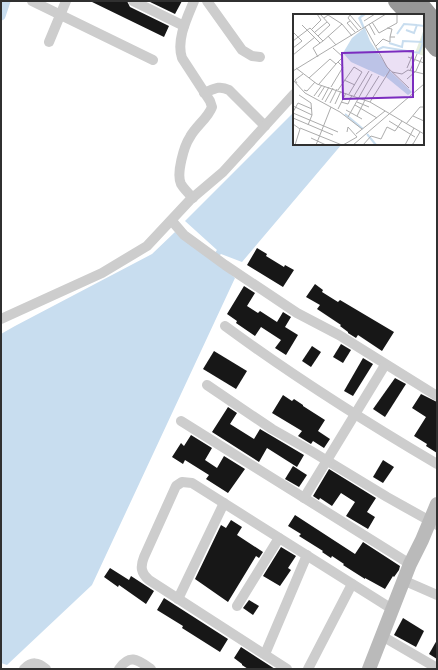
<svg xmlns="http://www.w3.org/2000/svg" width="438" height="670" font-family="'IBM Plex Sans',sans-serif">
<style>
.water{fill:#c8ddef}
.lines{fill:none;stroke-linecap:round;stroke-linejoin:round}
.canal{stroke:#c8ddef;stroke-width:9}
.building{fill:#171717}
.street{stroke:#cdcdcd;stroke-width:10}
.secondary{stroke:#bababa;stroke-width:14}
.highway{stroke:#979797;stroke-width:18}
.inset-river{fill:none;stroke:#c8ddef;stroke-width:2}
.inset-road{fill:none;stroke:#acacac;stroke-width:1}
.view{fill:#7b2cbf;fill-opacity:0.15;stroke:#7b2cbf;stroke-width:2}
.inset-edge{fill:none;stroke:#303030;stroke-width:2}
</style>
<rect width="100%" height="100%" fill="#fff"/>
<!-- water -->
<path class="water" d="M294,112V144H342L242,262L221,254L214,261L235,278L92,585L7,665L1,663V334L15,326L152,254L175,232L211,258L217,250L185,221Z"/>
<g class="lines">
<!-- canal -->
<path class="canal" d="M1,16L6,1"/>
</g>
<!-- building -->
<g class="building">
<path d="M90,1H127L130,7L169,26L164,37Z"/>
<path d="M148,1H182L175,14Z"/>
<path d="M257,248L267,254L266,256L284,267L285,265L294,270L283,287L247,265Z"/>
<path d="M315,284L323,290L322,292L338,302L340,300L394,332L382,351L358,335L356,338L348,333V332L340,326L341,325L317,309L320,305L306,297Z"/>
<path d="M244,286L255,293L247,306L258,313L260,311L277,322L283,312L291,317L285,327L298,335L286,355L275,348L281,340L261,327L255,336L236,323L237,321L227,314Z"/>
<path d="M341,344L351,350L343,363L333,357Z"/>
<path d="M312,346L321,352L311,367L302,361Z"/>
<path d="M214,351L247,371L236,389L203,369Z"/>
<path d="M363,358L373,364L353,396L344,391Z"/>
<path d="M395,378L406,384L385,417L373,409Z"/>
<path d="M421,394L437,402V453L426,446L427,444L414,436L426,417L412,408Z"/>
<path d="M283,395L292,401L294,399L303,405V406L325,420L318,431L330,439L324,448L313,441L311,444L298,436L302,431L272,413Z"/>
<path d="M228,407L237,413L230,424L254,439L260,429L304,455L297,467L267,448L259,462L212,432Z"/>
<path d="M191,435L212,448L205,460L217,468L224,456L245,469L228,493L206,479L209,475L185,460L183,464L172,457L181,443L184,446Z"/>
<path d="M383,460L394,467L383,483L373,477Z"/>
<path d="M293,466L307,475L299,487L285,479Z"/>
<path d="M329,469L376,498L367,512L375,517L368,529L346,516L355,502L341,493L332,506L320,498L319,500L313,496Z"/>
<path d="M295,515L355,554L363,542L400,566L399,570L394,577L393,576L385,589L365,578V579L343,565L344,564L332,556L331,558L322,552L323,551L299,536L301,534L288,526Z"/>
<path d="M231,520L242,527L237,535L263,552L259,558L256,556L228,602L195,579L221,525L226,528Z"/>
<path d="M281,547L296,556L288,568L291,570L280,586L263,576Z"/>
<path d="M110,568L129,580L131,576L154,591L146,604L119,585L118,587L104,577Z"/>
<path d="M164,598L228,639L220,652L182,628L183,626L157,610Z"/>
<path d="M249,600L259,606L253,615L243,608Z"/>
<path d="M403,618L424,631L416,647L394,635Z"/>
<path d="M437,640V659L429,654Z"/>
<path d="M241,647L275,669H248L242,665V664L234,658Z"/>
</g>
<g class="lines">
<!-- street -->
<g class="street">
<path d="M32,1L153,60"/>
<path d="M133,1L184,26"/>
<path d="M207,1L242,50L252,56L260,57"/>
<path d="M49,42L66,1"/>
<path d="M204,93C214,89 219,85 229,90L265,126"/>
<path d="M193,198C189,194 184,189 181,184C176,174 184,146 190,137C196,126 208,118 212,107L210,101L182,58C176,40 187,18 194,1"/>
<path d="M172,221L184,235L225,265L297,313L339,335L437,396"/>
<path d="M1,319L102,273L147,246L190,200L223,172L294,94"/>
<path d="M225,326C293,376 364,421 437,464"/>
<path d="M207,385L272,429L311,451L387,497L437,525"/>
<path d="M181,421L410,564"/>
<path d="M304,498L385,365"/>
<path d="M405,581L437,595"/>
<path d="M178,599L224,503"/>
<path d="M237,606L279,538"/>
<path d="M382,636L437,668"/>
<path d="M265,654L307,555"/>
<path d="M24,669C32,661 38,662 46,669"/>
<path d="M119,669C130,653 138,660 151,669"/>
<path d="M287,669L149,580C141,573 140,567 144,557L176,486L182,482L192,483L392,609"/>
<path d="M308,669L352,584"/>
</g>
<!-- secondary -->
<path class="secondary" d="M369,669L410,564L422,540L437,504"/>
<!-- highway -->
<g class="highway">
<path d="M397,1L410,15"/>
<path d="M417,1L437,25"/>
<path d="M423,30L437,48"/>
</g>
</g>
<!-- overview -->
<g transform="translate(293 14)">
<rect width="131" height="131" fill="#fff"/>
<path d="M131,15V42L122,39Z" fill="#e5eedd"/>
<path d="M69,0H74L68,4L77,27L97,57L119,78L115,81L93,63V61L91,63L58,48L50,39L59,24L70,15L65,4Z" fill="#c8ddef"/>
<path class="inset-river" d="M113,16L121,19L124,11L131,12M104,20L111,10L124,11M96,29L109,33L110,27L129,28L131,18M84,36L90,33L126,39L131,26M52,100L70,115M74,120L83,131"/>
<path class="inset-road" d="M31,4L35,1L49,10M57,7L54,9L62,18M71,7L82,0M79,8L86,19L104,9V0M76,10L82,21M9,11L27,29M72,13L94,53L116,74M94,14L99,15L97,23H102M19,15L28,6L24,0M65,16L55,4L57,1L68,14M0,18L9,27L0,34M22,18L34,8M25,22L37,11L27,0M35,22L43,31M0,27L17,14L30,27L20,34L25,43M30,27L49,10L59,22M83,32L90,25L97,28V23M0,41L22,23M115,43L131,49M3,54L24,70L77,88L131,120M114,54L120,40M0,57L93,0M117,57L124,40M99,58L109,60L115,56L131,60M16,64L37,45L43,50L50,43L40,34M114,65L123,57L129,43M0,66L12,79L47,98L69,115M51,66L62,71M4,69L2,66L10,60M26,70L43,50M38,73L50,53L45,48M11,76L14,77L22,68M45,76L61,53L69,58L56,80M6,81L18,89L19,101L15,111M21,82L29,71M61,82L76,57M25,83L32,72M29,86L36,73M71,86L86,62M32,88L40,74M48,88L55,90L59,81M64,88L76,93M77,88L97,56M37,89L44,75M42,90L48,77M62,91L84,104M0,92L19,101M45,95L53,79M53,96L69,105M0,98L5,89L19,95M0,99L45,118M64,102L72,86M120,102L131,107M55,103L79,60M0,104L40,121M96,107L122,123M0,110L7,115L2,131M113,110L127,93H131M7,114L49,131M63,120L92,97M18,124L33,131M23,131L38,93M50,131L64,123L55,113L54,118M60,131L131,70M70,131L78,122L88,125L94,113L102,117L109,107M112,131L121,114M117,131L120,130L127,118"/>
<path class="view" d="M120,37V83L50,85L49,39Z"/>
<rect width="131" height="131" class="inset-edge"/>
</g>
<!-- border -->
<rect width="438" height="670" fill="none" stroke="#303030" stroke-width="4"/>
</svg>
